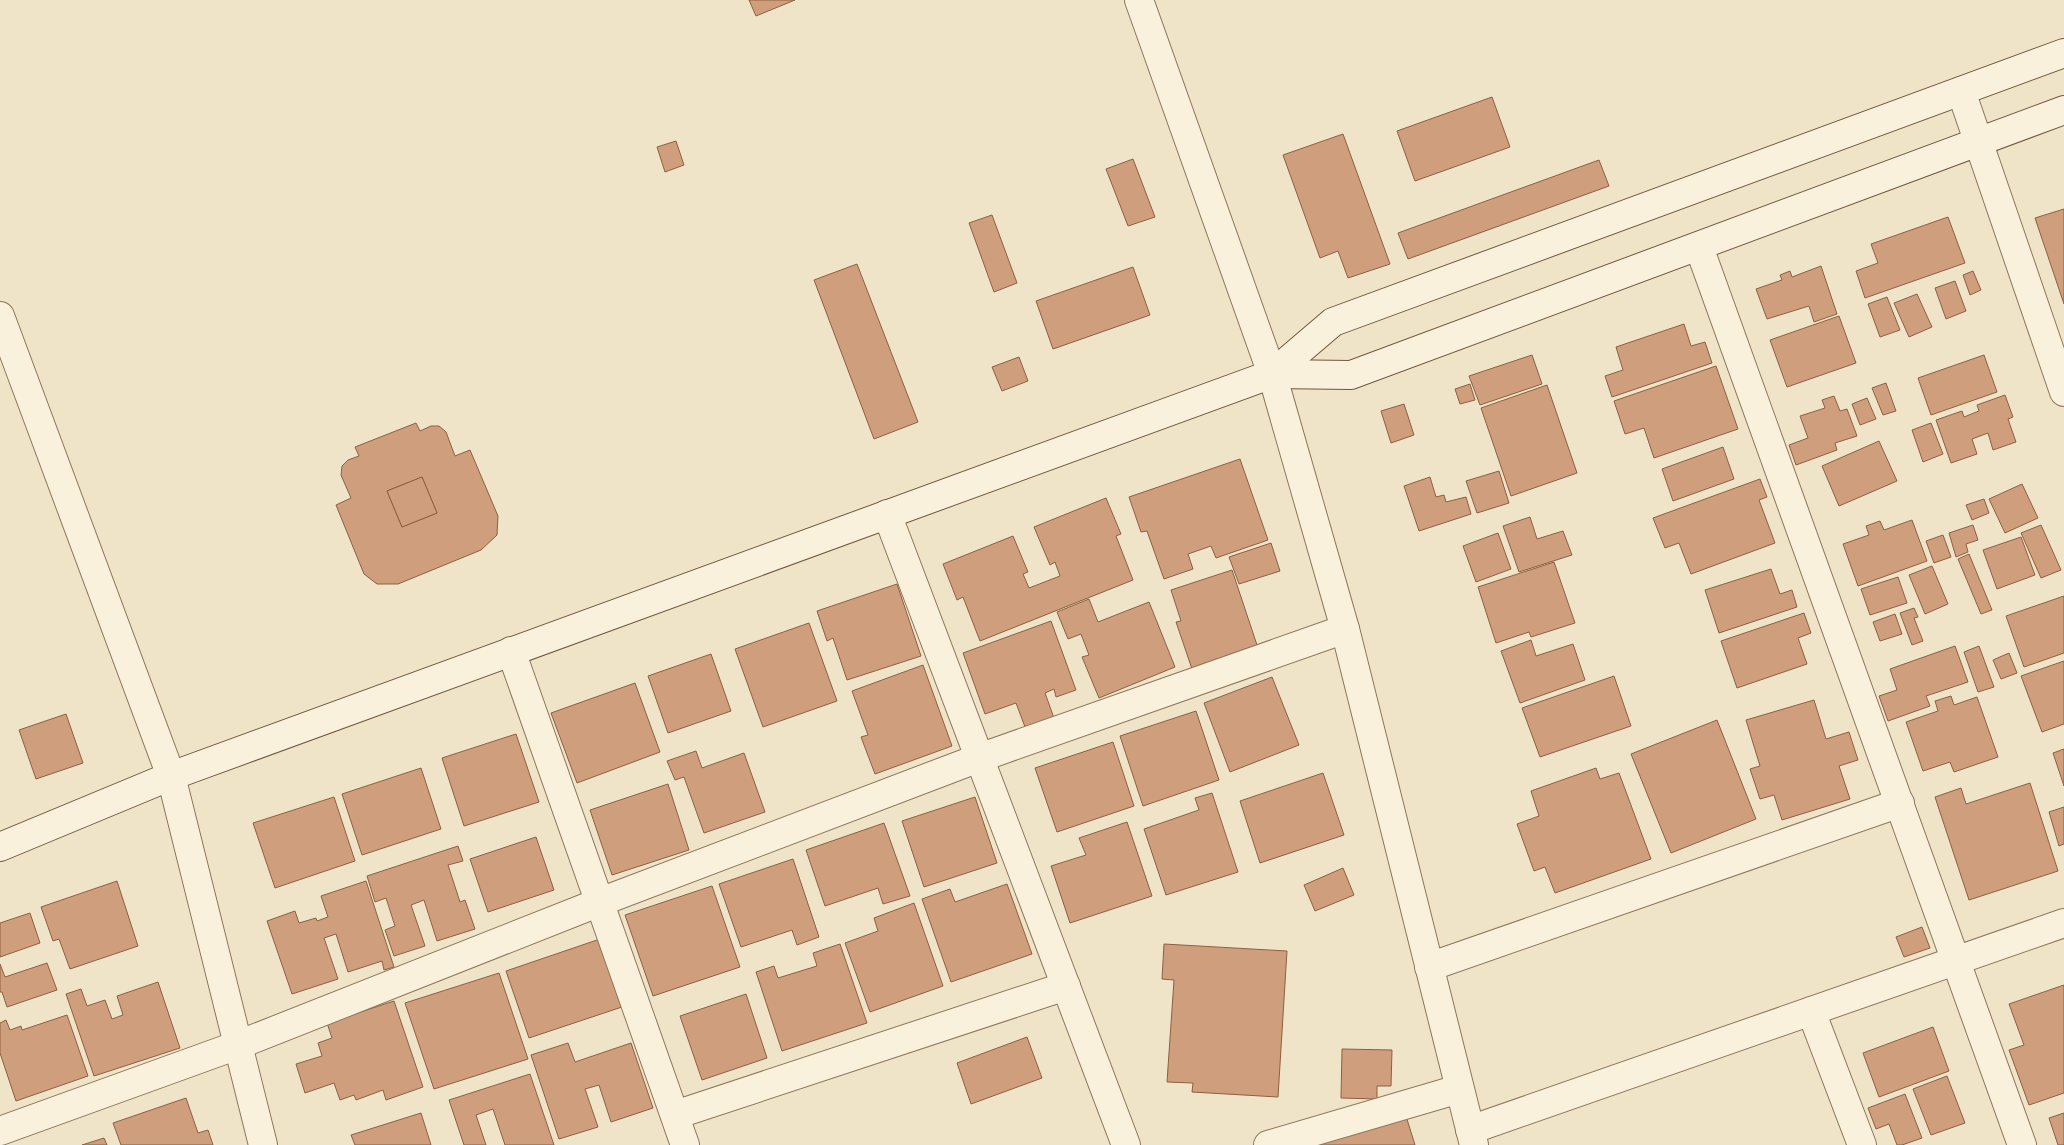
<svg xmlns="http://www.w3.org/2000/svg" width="2064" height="1145" font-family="'Libre Baskerville',serif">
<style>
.building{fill:#cf9f7d;stroke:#8d5f41;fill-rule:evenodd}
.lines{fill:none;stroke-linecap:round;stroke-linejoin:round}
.street-casing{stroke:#8d765c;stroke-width:30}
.secondary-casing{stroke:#6f573f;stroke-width:30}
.street{stroke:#faf1dc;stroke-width:28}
.secondary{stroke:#faf1dc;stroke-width:28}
</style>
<rect width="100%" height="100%" fill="#f0e4c8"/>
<!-- building -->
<g class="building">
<path d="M749,0H795L756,16Z"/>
<path d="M1492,97L1510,147L1415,181L1397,131Z"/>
<path d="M1343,134L1390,264L1348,278L1338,251L1320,258L1283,155Z"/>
<path d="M676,141L684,165L665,172L657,147Z"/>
<path d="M1133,159L1155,217L1128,226L1106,169Z"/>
<path d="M1599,160L1609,186L1408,259L1398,233Z"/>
<path d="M2064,209V304L2035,218Z"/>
<path d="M992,215L1017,283L994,292L969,223Z"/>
<path d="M1948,217L1965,263L1865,298L1856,271L1878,263L1871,244Z"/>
<path d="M857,264L918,422L874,439L814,280Z"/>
<path d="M1821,266L1837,314L1814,322L1809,306L1767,319L1756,289L1782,280L1780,275L1790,271L1792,277Z"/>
<path d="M1133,267L1150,315L1053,349L1036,301Z"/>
<path d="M1973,271L1981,290L1970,295L1963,275Z"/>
<path d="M1955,281L1966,311L1946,319L1935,288Z"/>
<path d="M1917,294L1932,327L1909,337L1894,303Z"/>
<path d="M1887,297L1900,330L1880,337L1868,304Z"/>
<path d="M1839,316L1856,363L1787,387L1770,340Z"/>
<path d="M1684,324L1691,346L1705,342L1712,363L1612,397L1605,376L1623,370L1616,347Z"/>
<path d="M1532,355L1542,384L1480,405L1469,376Z"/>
<path d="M1984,355L1997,392L1931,415L1918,378Z"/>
<path d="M1019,357L1028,381L1002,391L992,367Z"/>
<path d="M1716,366L1738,429L1654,458L1644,428L1625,434L1614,401Z"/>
<path d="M1886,383L1896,411L1883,415L1872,388Z"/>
<path d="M1470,384L1475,400L1460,404L1455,389Z"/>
<path d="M1547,385L1577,473L1511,496L1481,408Z"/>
<path d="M2005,395L2013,417L2008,419L2016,442L1993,450L1988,433L1972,439L1977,454L1951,463L1936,420L1962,411L1964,417L1979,411L1977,405Z"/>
<path d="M1834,396L1840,411L1847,409L1857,436L1835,443L1837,450L1796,465L1789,445L1808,438L1800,416L1825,408L1822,400Z"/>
<path d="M1867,398L1876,419L1860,425L1852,404Z"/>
<path d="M1404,404L1414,435L1391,443L1381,411Z"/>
<path d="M416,423L420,431L431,426H439L446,432L455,456L470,450L498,516L497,535L481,550L398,584H377L364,574L336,505L351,498L341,475L342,466L348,460L359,456L355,447ZM422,477L437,513L402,527L387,491Z"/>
<path d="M1931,423L1943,454L1923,462L1912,430Z"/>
<path d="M1879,441L1897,481L1839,506L1822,466Z"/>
<path d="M1723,447L1734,479L1673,501L1662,469Z"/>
<path d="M1240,459L1268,540L1216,558L1211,546L1188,554L1193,569L1164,579L1147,531L1141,532L1129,497Z"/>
<path d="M1499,471L1509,503L1477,513L1466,481Z"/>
<path d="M422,477L437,513L402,527L387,491Z"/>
<path d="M1430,477L1436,497L1444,495L1446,502L1466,497L1471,514L1419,531L1404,486Z"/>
<path d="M1760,479L1767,497L1759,500L1775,543L1691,574L1679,543L1665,548L1653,518Z"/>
<path d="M2022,484L2038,518L2005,533L1989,499Z"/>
<path d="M1106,498L1121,534L1116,536L1133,580L980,641L963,597L957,600L943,564L1013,536L1028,572L1023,574L1029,588L1060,576L1055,562L1050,565L1034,527Z"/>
<path d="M1984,499L1989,513L1972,520L1966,505Z"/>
<path d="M1530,517L1537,539L1563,531L1572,555L1519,572L1503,526Z"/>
<path d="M1912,520L1927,561L1858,586L1843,544L1869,535L1866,526L1880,521L1884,530Z"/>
<path d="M1973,525L1978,540L1966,544L1968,552L1956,557L1949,533Z"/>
<path d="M2041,525L2061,570L2041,578L2021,533Z"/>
<path d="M1498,533L1511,569L1476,582L1463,546Z"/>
<path d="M1943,535L1951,557L1934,563L1926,541Z"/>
<path d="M2021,537L2035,575L1997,589L1983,550Z"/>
<path d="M1271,543L1280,571L1239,584L1229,557Z"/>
<path d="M1969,554L1992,610L1981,614L1958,559Z"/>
<path d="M1554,562L1575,623L1531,637L1529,632L1496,643L1478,587Z"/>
<path d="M1932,566L1948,604L1925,614L1909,575Z"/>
<path d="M1771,569L1780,594L1792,590L1797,607L1719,633L1705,590Z"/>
<path d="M1232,570L1258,648L1192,669L1176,622L1181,621L1171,590Z"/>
<path d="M1898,577L1907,603L1870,615L1861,589Z"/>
<path d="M897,584L921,656L847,680L833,638L827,641L817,611Z"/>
<path d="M2064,596V653L2024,667L2006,616Z"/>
<path d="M1089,599L1098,622L1149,602L1175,667L1099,698L1082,657L1089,655L1081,634L1068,639L1057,612Z"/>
<path d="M1914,608L1918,617L1914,618L1923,641L1912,645L1900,613Z"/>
<path d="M1804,613L1811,633L1798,638L1807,664L1737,688L1721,641Z"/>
<path d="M1895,614L1902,634L1880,641L1873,622Z"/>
<path d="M1051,621L1076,690L1056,697L1054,689L1045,693L1054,718L1025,727L1016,703L985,714L963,653Z"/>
<path d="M809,623L837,701L763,727L735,649Z"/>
<path d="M1531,640L1536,656L1573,644L1585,680L1520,703L1501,651Z"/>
<path d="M1955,646L1968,682L1926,696L1930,706L1888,721L1879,696L1897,690L1890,669Z"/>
<path d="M1979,646L1994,687L1978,692L1964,652Z"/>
<path d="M2009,653L2017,673L2001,679L1993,660Z"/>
<path d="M711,654L731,711L668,733L648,676Z"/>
<path d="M2064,661V724L2042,732L2021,676Z"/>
<path d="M923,665L952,746L875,774L861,737L868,735L852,691Z"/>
<path d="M1614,676L1631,726L1540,757L1522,708Z"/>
<path d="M1272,677L1299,745L1230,772L1204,703Z"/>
<path d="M635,683L660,752L577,783L551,713Z"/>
<path d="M1951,696L1954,705L1977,697L1998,757L1954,772L1950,762L1923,771L1906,722L1938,711L1935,701Z"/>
<path d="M1814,700L1826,739L1849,732L1858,760L1839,766L1850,799L1782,820L1774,795L1760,799L1750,769L1760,766L1746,720Z"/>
<path d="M1196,711L1219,780L1143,806L1120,736Z"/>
<path d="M66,714L83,763L36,779L19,730Z"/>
<path d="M1717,720L1756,819L1671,853L1631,754Z"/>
<path d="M516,734L539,802L464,826L442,758Z"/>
<path d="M1113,742L1134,806L1057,832L1035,768Z"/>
<path d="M2064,749V786L2053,753Z"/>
<path d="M696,751L702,768L744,753L765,812L704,833L684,777L675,780L667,761Z"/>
<path d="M421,768L441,829L362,855L342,794Z"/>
<path d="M1596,768L1600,779L1619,773L1651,859L1555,893L1545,867L1534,871L1517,824L1539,816L1531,791Z"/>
<path d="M1323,773L1344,835L1260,863L1240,801Z"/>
<path d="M2030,783L2058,871L1969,900L1935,797L1961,788L1966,804Z"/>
<path d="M668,784L689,850L612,875L590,810Z"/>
<path d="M1212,793L1238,872L1166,895L1144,829L1199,810L1195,798Z"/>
<path d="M334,797L355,861L275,888L253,823Z"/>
<path d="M975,797L997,863L924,887L902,821Z"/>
<path d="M2064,807V844L2059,846L2049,812Z"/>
<path d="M1127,822L1152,896L1070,923L1051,866L1086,855L1079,838Z"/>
<path d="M884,823L910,896L883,904L878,888L825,906L806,850Z"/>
<path d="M536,837L554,890L488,912L470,859Z"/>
<path d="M458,846L463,861L448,865L460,902L465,900L475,929L437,941L424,900L411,905L425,946L394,956L385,930L395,926L386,898L375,902L367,876Z"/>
<path d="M793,859L819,937L797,945L792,930L741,947L719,884Z"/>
<path d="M1343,868L1354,895L1315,911L1304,885Z"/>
<path d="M117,881L138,946L70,969L59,939L53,941L41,907Z"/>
<path d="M366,881L394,967L384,970L382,961L348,972L336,934L324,938L338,979L292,994L267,921L295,911L299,923L316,918L317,921L328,917L321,896Z"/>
<path d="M1007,884L1032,954L951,982L922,899L950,889L955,902Z"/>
<path d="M712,886L740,967L653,996L625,915Z"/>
<path d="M914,903L943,986L870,1012L845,943L878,931L874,918Z"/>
<path d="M30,913L40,943L0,957V923Z"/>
<path d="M1922,927L1930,948L1904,957L1896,937Z"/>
<path d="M600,939L622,1007L529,1038L506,971Z"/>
<path d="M840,944L867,1023L782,1051L756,972L774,966L778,978L817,966L813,953Z"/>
<path d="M1164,944L1287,951L1278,1097L1192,1092L1193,1083L1167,1082L1174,980L1162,979Z"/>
<path d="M47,963L57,990L7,1007L2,992H0V964L5,977Z"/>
<path d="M499,973L528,1059L434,1089L405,1003Z"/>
<path d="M158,982L180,1048L94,1076L66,994L81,989L87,1006L105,1000L112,1019L123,1015L117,996Z"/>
<path d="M2064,985V1093L2029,1105L2009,1050L2024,1045L2009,1004Z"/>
<path d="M746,994L767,1058L702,1080L680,1016Z"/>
<path d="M394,1001L423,1087L386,1100L383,1090L356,1100L354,1095L340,1100L334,1083L305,1093L296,1064L322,1056L318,1043L332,1038L327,1023Z"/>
<path d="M67,1015L88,1076L16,1101L0,1053V1023L6,1020L10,1030L21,1026L22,1030Z"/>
<path d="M1933,1027L1949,1071L1879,1097L1863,1053Z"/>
<path d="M1027,1037L1042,1078L971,1104L957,1063Z"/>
<path d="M568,1043L575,1062L631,1043L653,1108L611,1122L599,1085L585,1089L598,1127L559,1139L531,1055Z"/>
<path d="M1342,1049L1392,1050L1391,1086H1377V1099L1341,1098Z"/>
<path d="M530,1074L554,1145H505L493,1109L476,1115L486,1145H464L449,1100Z"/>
<path d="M1947,1076L1965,1123L1931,1135L1913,1089Z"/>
<path d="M1905,1094L1922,1138L1902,1145H1897L1889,1124L1876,1129L1868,1108Z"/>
<path d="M186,1098L198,1133L208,1130L213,1145H121L113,1123Z"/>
<path d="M421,1113L431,1145H355L351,1135Z"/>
<path d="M2064,1113V1145H2058L2049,1118Z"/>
<path d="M1406,1116L1415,1145H1316Z"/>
<path d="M104,1138L107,1145H82Z"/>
</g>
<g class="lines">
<defs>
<g id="street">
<path d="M1139,0L1272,374L1345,629L1474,1145"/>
<path d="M1961,91L2064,392"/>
<path d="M1699,247L2022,1145"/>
<path d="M0,316L171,776L263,1145"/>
<path d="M887,514L1126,1145"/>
<path d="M511,651L685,1145"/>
<path d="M1429,967L1900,803"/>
<path d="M1811,1011L1862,1145"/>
<path d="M675,1115L1066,986"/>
<path d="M1470,1130L2064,923"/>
<path d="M0,1131L238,1045L600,902L979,758L1345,629"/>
<path d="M1268,1145L1459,1089"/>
</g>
<g id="secondary">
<path d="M1272,374L1351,375L2064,110"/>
<path d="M0,847L171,776L1272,374L1333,322L2064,53"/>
</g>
</defs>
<!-- street casing -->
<use href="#street" class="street-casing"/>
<!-- secondary casing -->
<use href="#secondary" class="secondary-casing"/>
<!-- street -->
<use href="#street" class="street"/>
<!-- secondary -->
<use href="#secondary" class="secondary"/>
</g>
</svg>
